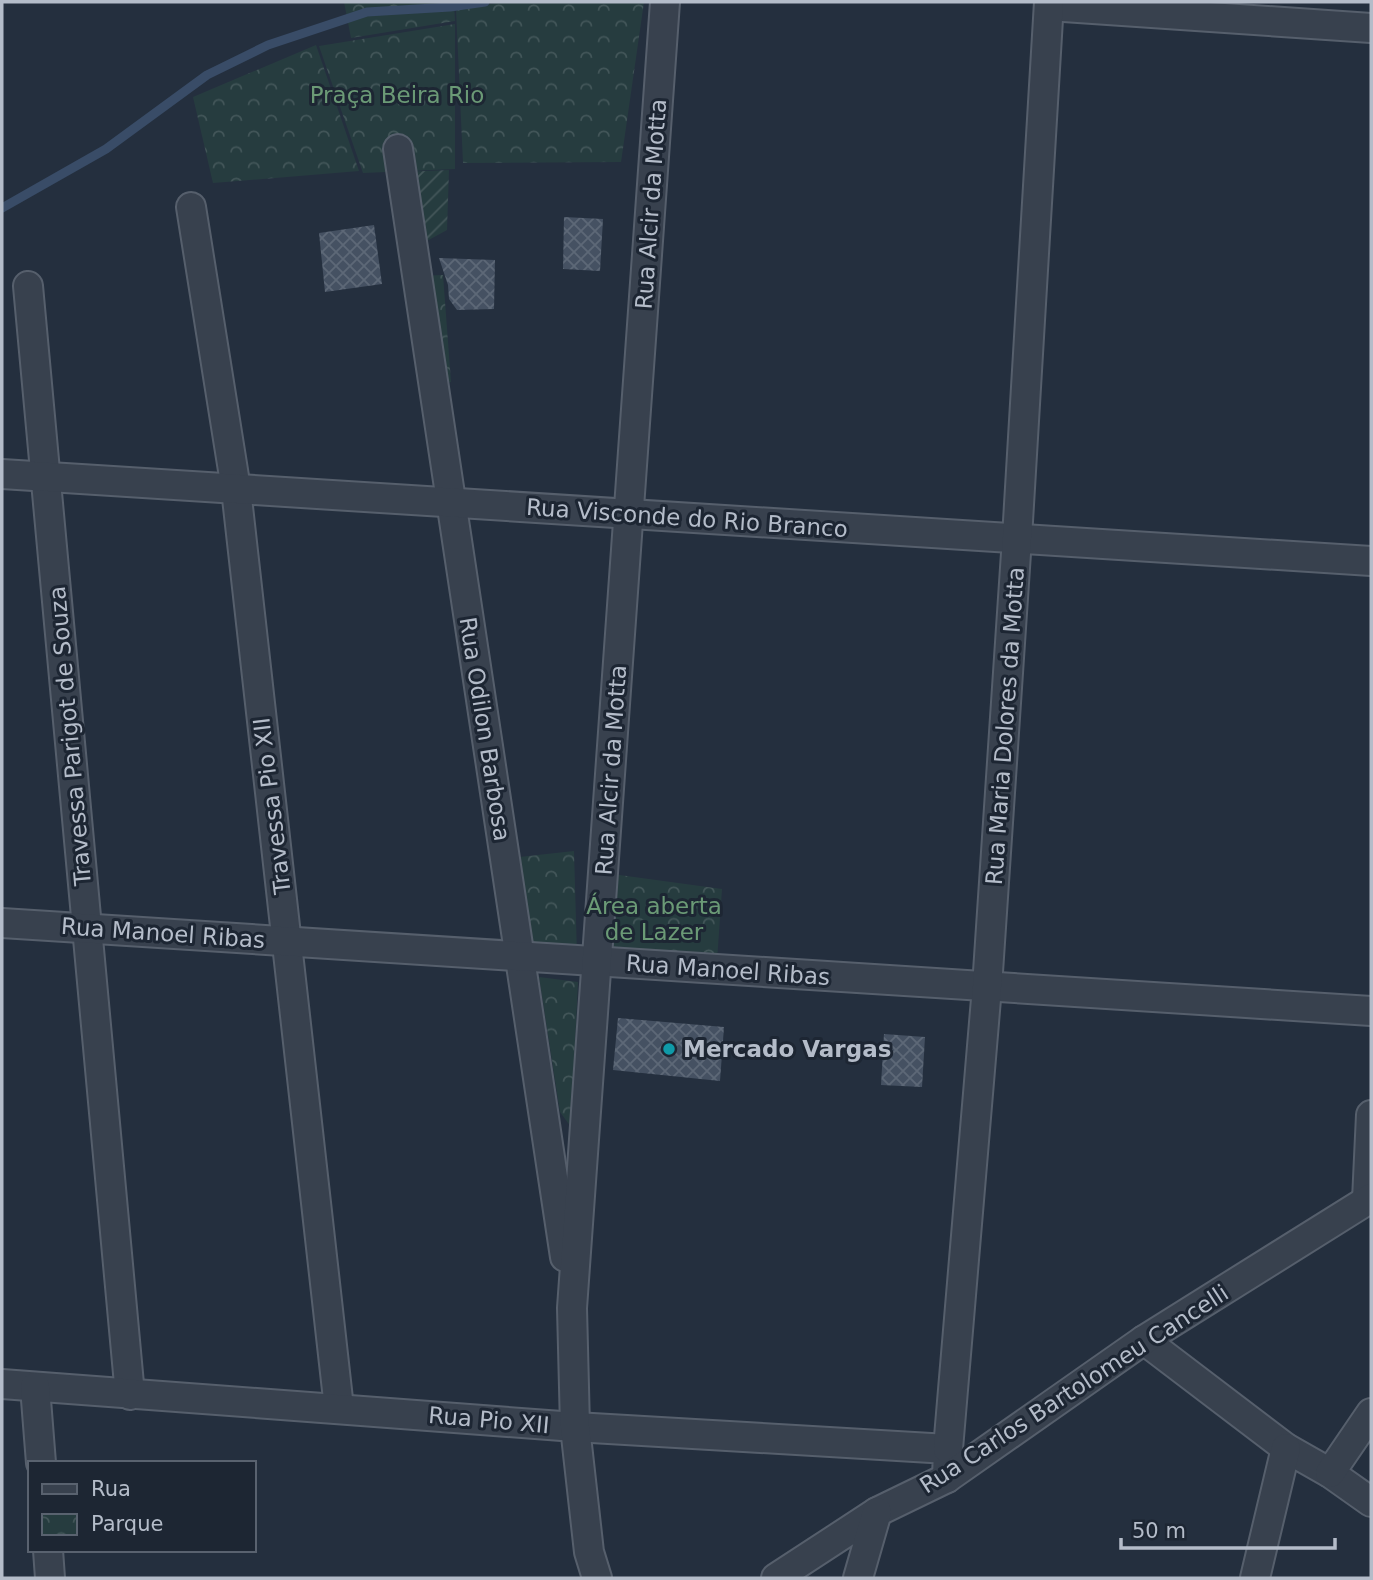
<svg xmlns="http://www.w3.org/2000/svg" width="1373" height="1580" font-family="'DejaVu Sans',sans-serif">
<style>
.park{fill:url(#park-crowns)}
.garden{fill:url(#garden-furrows)}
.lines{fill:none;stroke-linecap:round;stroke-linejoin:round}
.stream{stroke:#394c67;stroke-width:9}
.building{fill:url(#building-cross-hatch)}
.street-casing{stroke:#565f6c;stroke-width:32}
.street{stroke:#38414e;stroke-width:28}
.culture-dot{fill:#0f9aa8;stroke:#1d2633;stroke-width:2.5}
.labels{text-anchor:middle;stroke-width:6;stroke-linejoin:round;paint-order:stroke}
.park-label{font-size:23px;fill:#6b9a76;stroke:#1d2633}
.street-label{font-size:23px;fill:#b4bcc9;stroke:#1d2633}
.poi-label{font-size:23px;font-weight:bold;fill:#b4bcc9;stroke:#1d2633;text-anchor:start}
</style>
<defs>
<pattern id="park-crowns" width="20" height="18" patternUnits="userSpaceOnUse" patternTransform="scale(1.75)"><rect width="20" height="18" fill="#263c3f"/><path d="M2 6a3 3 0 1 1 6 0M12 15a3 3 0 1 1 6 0" fill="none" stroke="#435659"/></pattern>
<pattern id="garden-furrows" width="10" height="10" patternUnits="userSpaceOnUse" patternTransform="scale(1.75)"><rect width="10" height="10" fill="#263c3f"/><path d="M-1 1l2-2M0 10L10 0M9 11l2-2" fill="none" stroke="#435659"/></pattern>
<pattern id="building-cross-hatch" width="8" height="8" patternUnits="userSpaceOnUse" patternTransform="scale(1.75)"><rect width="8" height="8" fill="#455162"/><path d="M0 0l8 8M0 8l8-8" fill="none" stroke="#5d6877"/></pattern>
</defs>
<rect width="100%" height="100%" fill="#242f3e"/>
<!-- park -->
<g class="park">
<path d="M344,2H454L455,21L351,38Z"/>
<path d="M503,2H644L621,162L463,163L456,9Z"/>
<path d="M455,24V169L363,173L319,46Z"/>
<path d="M316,45L359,171L213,183L193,97Z"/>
<path d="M443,275L451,382L434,384L418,276Z"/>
<path d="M574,851L577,956L510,947L492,860Z"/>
<path d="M612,874L722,889L717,961L611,957Z"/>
<path d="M539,977L578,982L571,1127L560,1112Z"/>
</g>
<!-- garden -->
<path class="garden" d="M449,170L447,230L425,242L402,172Z"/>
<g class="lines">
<!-- stream -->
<path class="stream" d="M2,208L106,149L207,75L268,45L367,12L450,7L485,2"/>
</g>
<!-- building -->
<g class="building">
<path d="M564,217L603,219L600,271L563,269Z"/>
<path d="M374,225L382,284L325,292L319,233Z"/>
<path d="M439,258L495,260L494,309L457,310L449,299L448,285Z"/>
<path d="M618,1018L724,1027L720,1081L613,1070Z"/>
<path d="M884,1034L925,1037L922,1087L881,1085Z"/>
</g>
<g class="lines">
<defs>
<g id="street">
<path d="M1049,6L1371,28"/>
<path d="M398,149L565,1257"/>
<path d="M191,207L236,489L339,1408"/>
<path d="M28,286L130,1395"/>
<path d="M2,474L1371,561"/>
<path d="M2,923L1371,1011"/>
<path d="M1367,1200L1371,1115"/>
<path d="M1144,1340L1286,1448L1330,1473L1371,1502"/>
<path d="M2,1384L575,1427L948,1449L947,1478"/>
<path d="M35,1387L41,1463"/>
<path d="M948,1449L987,987L1017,538L1049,2"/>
<path d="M1330,1473L1371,1413"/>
<path d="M48,1550L50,1578"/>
<path d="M597,1578L589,1552L575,1427L572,1308L665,2"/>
<path d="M776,1578L877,1512L947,1478L1144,1340L1371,1198"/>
<path d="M858,1578L877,1512"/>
<path d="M1255,1578L1286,1448"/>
</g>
</defs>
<!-- street casing -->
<use href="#street" class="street-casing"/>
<!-- street -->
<use href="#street" class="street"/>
</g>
<!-- markers -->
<circle class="culture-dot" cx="669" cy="1049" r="7"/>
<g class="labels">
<!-- park labels -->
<g class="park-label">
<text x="397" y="103">Praça Beira Rio</text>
<text x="654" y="914">Área aberta<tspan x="654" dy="26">de Lazer</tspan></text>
</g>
<!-- street labels -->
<g class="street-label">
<text transform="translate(651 204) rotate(-86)" y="8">Rua Alcir da Motta</text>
<text transform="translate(687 518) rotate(4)" y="8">Rua Visconde do Rio Branco</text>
<text transform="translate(1005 726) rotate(-86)" y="8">Rua Maria Dolores da Motta</text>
<text transform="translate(485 729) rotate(81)" y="8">Rua Odilon Barbosa</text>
<text transform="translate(70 736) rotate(-95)" y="8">Travessa Parigot de Souza</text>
<text transform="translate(611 770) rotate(-86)" y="8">Rua Alcir da Motta</text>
<text transform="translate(272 806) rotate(-97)" y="8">Travessa Pio XII</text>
<text transform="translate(163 933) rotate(4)" y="8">Rua Manoel Ribas</text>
<text transform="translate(728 970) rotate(4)" y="8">Rua Manoel Ribas</text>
<text transform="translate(1074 1389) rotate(-33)" y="8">Rua Carlos Bartolomeu Cancelli</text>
<text transform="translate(489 1420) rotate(5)" y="8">Rua Pio XII</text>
</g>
<!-- poi labels -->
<g class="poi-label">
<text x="683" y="1057">Mercado Vargas</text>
</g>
</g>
<!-- border -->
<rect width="1373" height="1580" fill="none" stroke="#b4bcc9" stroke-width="7"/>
<!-- legend -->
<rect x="28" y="1461" width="228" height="91" fill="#1d2633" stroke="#59626f" stroke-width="2"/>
<rect x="42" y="1484" width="35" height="10" fill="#38414e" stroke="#59626f" stroke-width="2"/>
<text x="91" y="1496" font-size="21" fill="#b4bcc9">Rua</text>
<rect x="42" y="1514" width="35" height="21" fill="url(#park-crowns)" stroke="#59626f" stroke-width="2"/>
<text x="91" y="1531" font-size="21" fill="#b4bcc9">Parque</text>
<!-- scale -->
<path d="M1121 1538v10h214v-10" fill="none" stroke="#b4bcc9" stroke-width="3.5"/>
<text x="1132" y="1538" font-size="21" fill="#b4bcc9" stroke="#1d2633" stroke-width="5" paint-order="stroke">50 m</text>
</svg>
